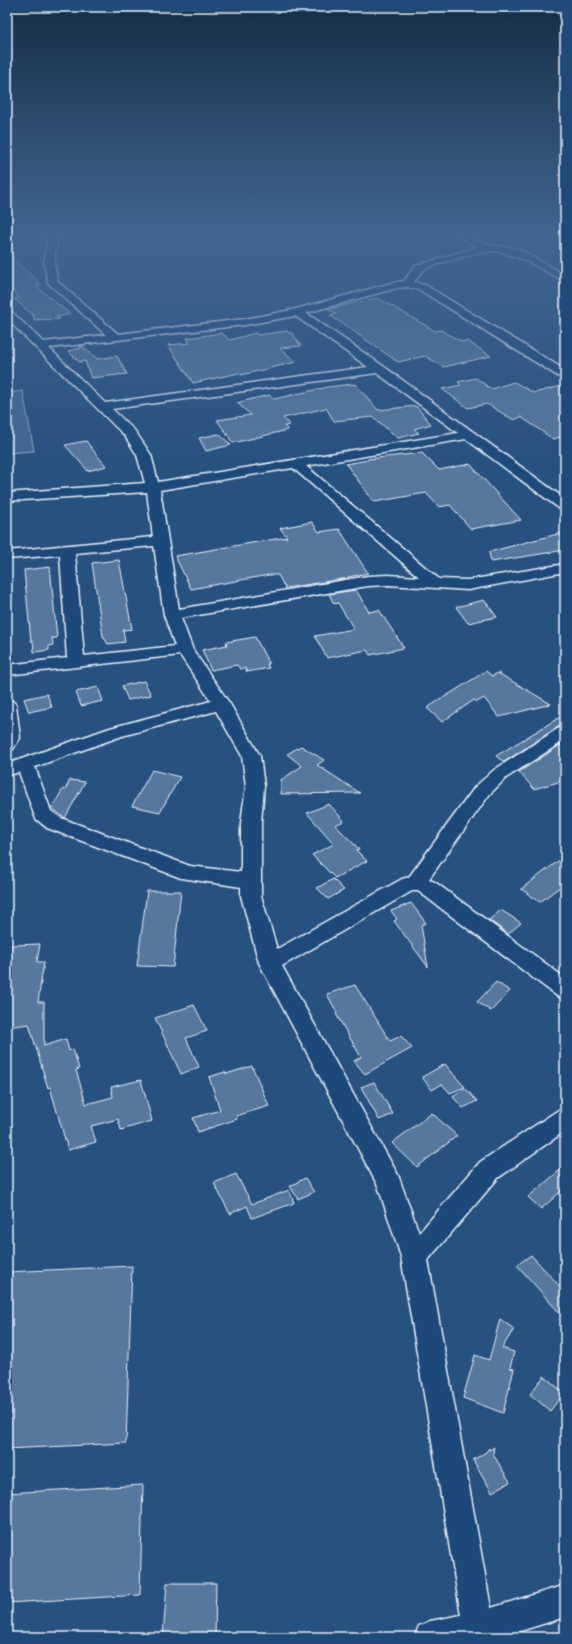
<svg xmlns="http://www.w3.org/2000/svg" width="572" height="1644" font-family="Itim,sans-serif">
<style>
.green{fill:#436891;stroke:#96acc4}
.building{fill:#57789d;stroke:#e8f1f8}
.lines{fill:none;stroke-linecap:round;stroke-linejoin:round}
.minor-casing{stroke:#e8f1f8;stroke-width:3}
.minor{fill:#1f4a7a;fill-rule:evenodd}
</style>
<rect width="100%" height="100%" fill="#27517f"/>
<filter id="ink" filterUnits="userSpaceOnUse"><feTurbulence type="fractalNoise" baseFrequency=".025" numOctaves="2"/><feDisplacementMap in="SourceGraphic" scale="8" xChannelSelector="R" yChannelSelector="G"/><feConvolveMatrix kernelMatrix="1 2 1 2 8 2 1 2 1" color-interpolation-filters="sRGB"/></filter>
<g filter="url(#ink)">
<!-- green -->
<path class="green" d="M23,391L34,451L7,453V393Z"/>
<!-- building -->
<g class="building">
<path d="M7,254L42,285L36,286L70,314L57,317L60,319L34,320V316L14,299L19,298L7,282Z"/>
<path d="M378,298L435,331L441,330L462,342L467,341L491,356L444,367L425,356L398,362L330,315L336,314L328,309Z"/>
<path d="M287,331L289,333H292L301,346L280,348L296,362L241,375L239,373L193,383L168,345L190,343L187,338L222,333L229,340L256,333L258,335Z"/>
<path d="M80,346H82L97,359L117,356L127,374L91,378L85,361L79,362L68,351L81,348Z"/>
<path d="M476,378L491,389L514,382L534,393L565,385V436L553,439L521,417L514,420L487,404L468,408L442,389L461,385L458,382Z"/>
<path d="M352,384L356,385L378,410L416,406L431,424L414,429L419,433L398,438L373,417L334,421L326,408L283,418L290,425L284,426L288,430L233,443L217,420L251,415L237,403L248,400L269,395L274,399L328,387Z"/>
<path d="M219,434L231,445L206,451L199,438Z"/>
<path d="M86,441L97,455L106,466L88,471L65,445Z"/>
<path d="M422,453L439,470L470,464L521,520L471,529L450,505L439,507L426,493L374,502L346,464L368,460V459Z"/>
<path d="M312,522L319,532L339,529L368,573L348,577L349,578L285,588L278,575H269L191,589L175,556L287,537L280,528Z"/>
<path d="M565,532V550L491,562L489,552Z"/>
<path d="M119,560L132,629L123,630L125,642L108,644L103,636L92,563Z"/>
<path d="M50,567L57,638H52L53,645L49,646V650L34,652L33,641H31L24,570Z"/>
<path d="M356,590L369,612L379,610L404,648L370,655L367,650L327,658L315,636L354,629L338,603L334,604L329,594Z"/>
<path d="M484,600L497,617L468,623L456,607Z"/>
<path d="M255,637L269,664H267L269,668L247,672L245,668L240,669L237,665L211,670L202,650L227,645L226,642Z"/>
<path d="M486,671L492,676L498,673L551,704L499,717L484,698L477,702L474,700L442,722L427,708Z"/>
<path d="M144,681L151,695L128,700L122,686Z"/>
<path d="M98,687L103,701L81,706L76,692Z"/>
<path d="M47,694L52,707L29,712L24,699Z"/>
<path d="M565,714V725L558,727L504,762L496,756Z"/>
<path d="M565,742V780L534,789L519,772Z"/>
<path d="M301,746L324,760L317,765L360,793L281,794V780L302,766L287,754Z"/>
<path d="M152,770L180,777L160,812L132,806Z"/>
<path d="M70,780L85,782L65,818L52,808L63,789L65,790Z"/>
<path d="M329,804L344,821L335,825L359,849L356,850L367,861L335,878L312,855L334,844L307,813Z"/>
<path d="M565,856V883L540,902L521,889Z"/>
<path d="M333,879L344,890L328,899L317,888Z"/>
<path d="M147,891H181L173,967L137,966Z"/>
<path d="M411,903L426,923L421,925L428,967L394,921L397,919L391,911Z"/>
<path d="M501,910L521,923L508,934L489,920Z"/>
<path d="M40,944L37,962H44L38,1002H44V1046L66,1039L69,1051L73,1049L79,1069L76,1070L86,1104L113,1097L111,1087L141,1080L152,1121L121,1130L118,1119L91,1126L96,1142L68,1150L50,1087L48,1088L29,1024L7,1027V967L11,945Z"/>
<path d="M496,982L510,991L491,1011L477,1002Z"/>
<path d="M355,985L390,1041L401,1036L412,1048L365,1074L354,1061L361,1057L336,1014L337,1013L327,994Z"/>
<path d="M194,1005L207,1031L186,1038L199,1067L181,1074L155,1018Z"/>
<path d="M445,1064L455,1076L465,1087L450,1093L442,1084L432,1090L422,1077Z"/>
<path d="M252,1066L269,1106L236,1116L237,1119L198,1132L193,1118L220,1110L209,1077L225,1072L226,1074Z"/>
<path d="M374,1082L393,1114L379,1120L361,1087Z"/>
<path d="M465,1088L477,1101L463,1108L453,1097Z"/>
<path d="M432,1113L457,1136L417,1167L392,1143Z"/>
<path d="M565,1166V1188L541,1209L528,1197Z"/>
<path d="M236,1174L252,1204L289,1190L294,1203L252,1218L247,1206L230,1214L214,1183Z"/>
<path d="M305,1178L314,1192L298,1199L290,1186Z"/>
<path d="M531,1255L565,1292V1319L517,1265Z"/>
<path d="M132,1266L126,1443L7,1449V1272Z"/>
<path d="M500,1319L514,1329L502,1348L514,1352L510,1368L514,1369L503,1413L463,1398L475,1355L489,1360Z"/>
<path d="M544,1376L564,1393L550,1411L530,1394Z"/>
<path d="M494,1447L493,1454L510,1482L492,1492L473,1460L486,1452L489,1448L490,1450Z"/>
<path d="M143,1485L140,1595L7,1603V1493Z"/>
<path d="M167,1583H216L215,1637H163Z"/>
</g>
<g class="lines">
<defs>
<g id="minor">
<path d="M48,233H58L54,263L58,282L118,334L245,319L296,309L392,283L404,281L415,266L477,247L455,233H467L478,241L489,245L508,247L522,251L565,275V282L525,260L498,251L475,253L432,266L423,270L414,282L425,285L565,370V379L561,378L418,289L407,287L397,288L306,313L383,366L565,499V510L560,509L466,439L306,466L439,579L468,580L565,564V572L468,590L388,585L368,586L181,618L193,650L230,704L260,756L264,786L261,823V896L277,949L402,879L409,877L475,787L494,770L559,728L565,726V740L506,778L489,795L429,879L436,883L565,978V999L557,996L418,891H412L282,966L398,1175L419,1233L480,1162L557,1111L565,1108V1131L498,1178L428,1260L491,1608L565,1585V1617L501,1637H414L419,1626L430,1621L461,1615L401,1257L378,1186L259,963L241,896V887L181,878L47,828L36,819L34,814L19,772L7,776V764L110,728L211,701L180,655L7,675V665L67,658L60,555L7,559V551L153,537L147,492L7,501V493L145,483L137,455L125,436L7,319V310L11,311L43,342L106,335L48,283L44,263ZM295,316L368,367L105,403L49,348L245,325ZM377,373L458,433L158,482L151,455L135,431L112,409ZM293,468L419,577L388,575L368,576L179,609L160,490ZM154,546L164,615L175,646L84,656L75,553ZM216,711L242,756L246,786L241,823V872L190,866L61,818L51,811L35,767L122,736Z"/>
<path d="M7,700L13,701L16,705L20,738L13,749L7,751Z"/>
</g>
</defs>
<!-- minor casing -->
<use href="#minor" class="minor-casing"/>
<!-- minor -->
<use href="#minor" class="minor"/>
</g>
</g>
<!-- sky -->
<linearGradient id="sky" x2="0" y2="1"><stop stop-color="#152d46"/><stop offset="0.5" stop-color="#416590"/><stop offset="1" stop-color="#416590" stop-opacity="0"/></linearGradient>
<rect width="572" height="464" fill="url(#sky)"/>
<!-- margin -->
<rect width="572" height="1644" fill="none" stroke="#1f4a7a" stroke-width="24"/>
<rect x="12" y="12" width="548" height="1620" fill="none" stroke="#e8f1f8" stroke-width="1.5" filter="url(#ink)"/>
</svg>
